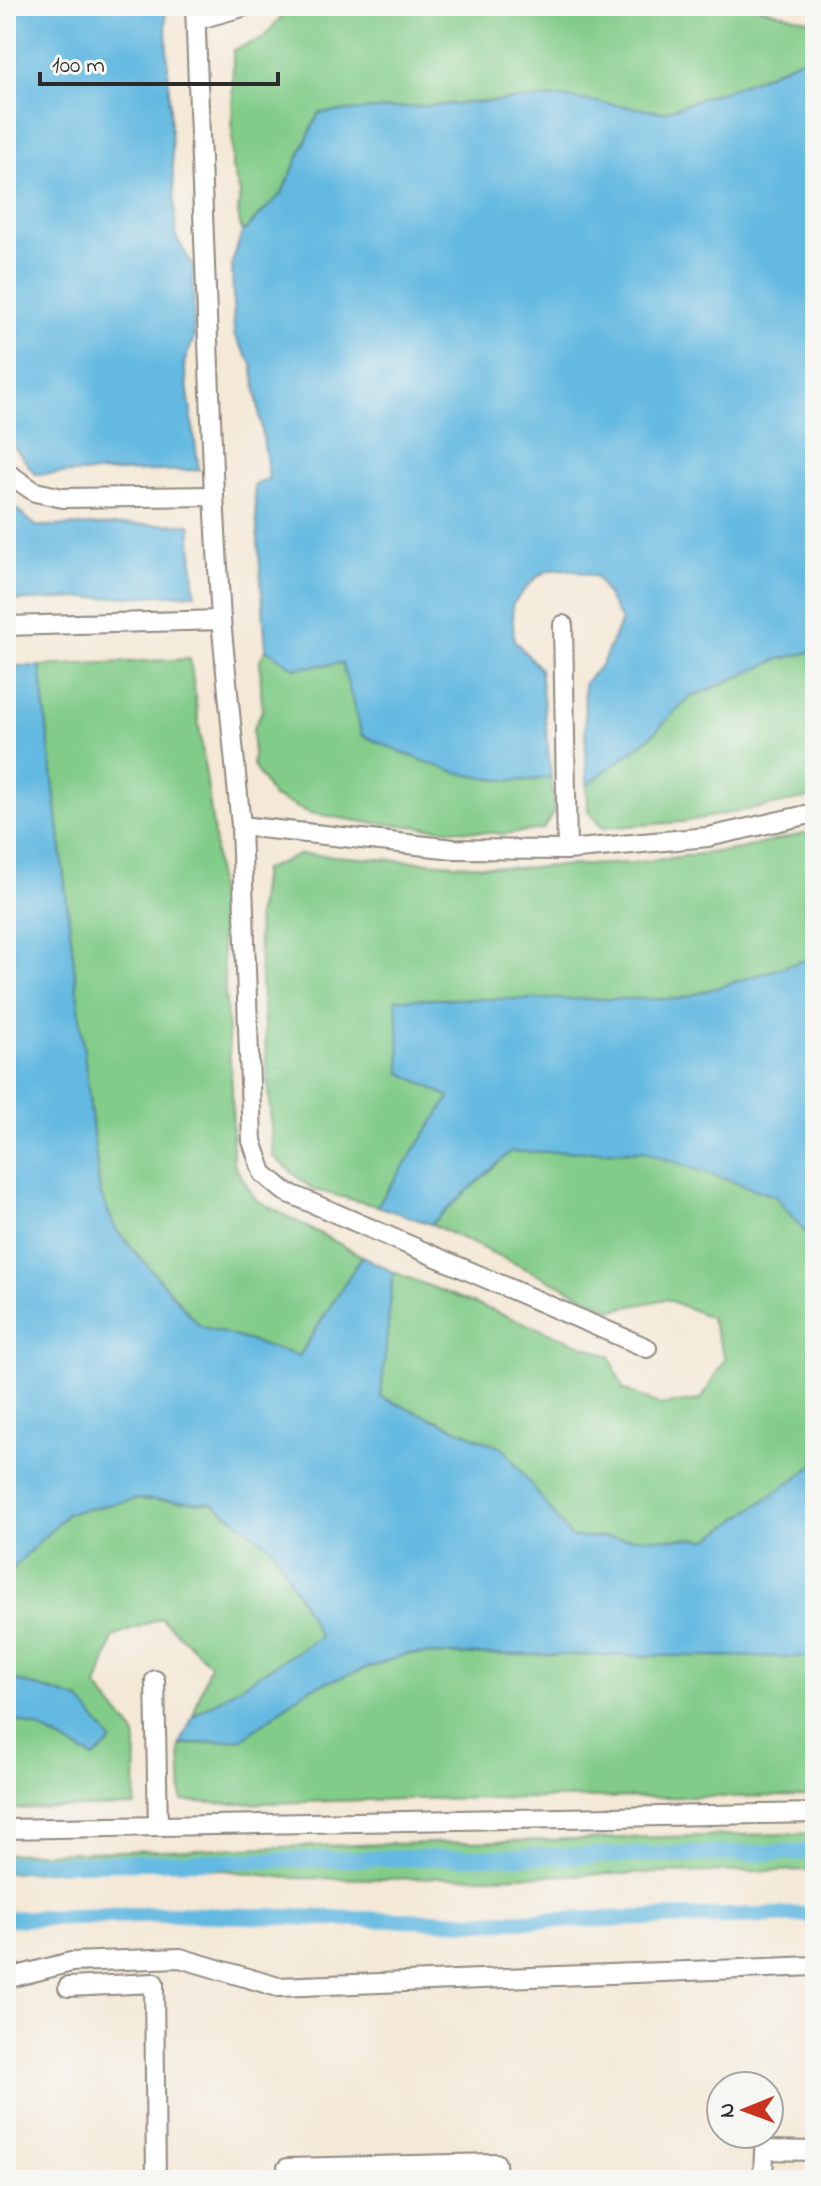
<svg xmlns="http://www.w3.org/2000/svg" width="821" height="2186" font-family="'Indie Flower',sans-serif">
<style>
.green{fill:#82cc89;stroke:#567c5a;stroke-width:2}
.water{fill:#64b9e1;stroke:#487286;stroke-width:2}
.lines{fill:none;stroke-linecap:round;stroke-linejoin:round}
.canal{stroke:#64b9e1;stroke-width:16}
.minor-casing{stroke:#908a80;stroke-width:22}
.minor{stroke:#fff;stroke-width:18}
</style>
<rect width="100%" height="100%" fill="#f6f6f2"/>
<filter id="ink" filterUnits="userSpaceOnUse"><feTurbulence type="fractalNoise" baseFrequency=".0125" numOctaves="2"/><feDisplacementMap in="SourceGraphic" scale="16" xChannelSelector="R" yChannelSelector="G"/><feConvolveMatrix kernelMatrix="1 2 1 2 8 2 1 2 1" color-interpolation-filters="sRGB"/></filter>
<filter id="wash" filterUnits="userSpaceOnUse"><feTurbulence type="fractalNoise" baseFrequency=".006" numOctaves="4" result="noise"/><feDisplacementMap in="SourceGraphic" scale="32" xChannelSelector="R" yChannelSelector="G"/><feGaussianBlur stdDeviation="1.8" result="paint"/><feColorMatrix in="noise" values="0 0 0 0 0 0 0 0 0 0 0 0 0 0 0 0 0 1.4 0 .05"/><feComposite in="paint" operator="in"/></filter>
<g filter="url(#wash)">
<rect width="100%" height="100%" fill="#f4e8d6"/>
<!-- green -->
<g class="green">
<path d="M312,6H753L815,22V53L752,81L663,112L562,97L319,113L282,193L242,233L238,213L240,193L232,168L233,50L262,39L283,15Z"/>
<path d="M266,649L295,668L342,663L362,735C423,761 483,791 551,777L554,812L543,829L504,834L364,822L310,813L273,797L253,765V729L262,711L260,660Z"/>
<path d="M815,651V797L682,822L602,828L588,811L587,785L649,738L689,698L780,659Z"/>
<path d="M190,659L214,835L232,1090L233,1163L256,1200L362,1256L299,1356L200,1326L116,1230L100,1193L40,666Z"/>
<path d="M815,831V957L680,999H397L451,1096L377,1206L312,1189L273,1156L257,918L263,870L301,854L517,868L632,863L740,849Z"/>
<path d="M643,1151L775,1196L815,1244V1465L709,1539L570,1537L504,1449L381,1397L393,1272L610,1356L623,1389L659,1405L701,1400L725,1358L710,1317L666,1299L613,1310L431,1224L510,1152Z"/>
<path d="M136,1499L212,1503L273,1548L321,1637L193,1716L210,1664L161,1618L113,1637L97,1687L136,1735L135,1806L6,1809V1717L39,1728L94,1758L80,1700L6,1677V1581L16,1565L68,1513Z"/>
<path d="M407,1654L815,1657V1796L402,1799L232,1804L182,1801L180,1746L243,1739L307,1689Z"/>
<path d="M815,1833V1870L383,1879L288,1878L182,1865L6,1873V1854Z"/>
</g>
<!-- water -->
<g class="water">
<path d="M6,6H165L176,237L193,266L194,338L184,363L199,470L35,474L6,436Z"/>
<path d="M815,53V141L812,148L815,157V651L780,659L689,698L649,738L587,785L584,683L602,664L621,621L597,577C549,562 542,567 512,605L514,640L540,669L551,777C483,791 422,761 362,735L342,663L295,668L266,649L254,486L269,478L252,364L234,335L232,263L242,233L282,193L319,113L562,97L663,112L752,81Z"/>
<path d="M6,500L36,526L190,524L195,594L6,601Z"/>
<path d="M6,666H40L100,1193L116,1230L200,1326L299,1356L362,1256L393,1272L381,1397L504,1449L571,1537L709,1539L815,1465V1657L407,1654L308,1689L243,1739L180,1745L193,1716L320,1637L273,1548L212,1503L136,1499L68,1513L16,1565L6,1581Z"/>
<path d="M815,957V1244L775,1196L643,1151L510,1152L431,1224L377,1206L450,1097L401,1073L396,999H680Z"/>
<path d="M6,1677L80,1700L112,1741L94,1758L39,1728L6,1717Z"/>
</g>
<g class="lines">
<!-- canal -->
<g class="canal">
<path d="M6,1864L815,1852"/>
<path d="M6,1919L171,1914L472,1922L815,1914"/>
</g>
</g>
</g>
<g filter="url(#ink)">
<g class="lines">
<defs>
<g id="minor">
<path d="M195,6L214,496L221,620L241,826L252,1141L263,1173L284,1191L647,1348"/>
<path d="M196,20L246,6"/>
<path d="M6,472L35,492L63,498L214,496"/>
<path d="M563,625L567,850"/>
<path d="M6,626L221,620"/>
<path d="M241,826L454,849L567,850L708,837L815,813"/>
<path d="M155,1680L158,1826"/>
<path d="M6,1829L815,1813"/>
<path d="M6,1979L71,1962L180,1958L278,1987L815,1966"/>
<path d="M68,1987L154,1983L156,2180"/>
<path d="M287,2180V2168L496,2163L497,2180"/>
<path d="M763,2180L764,2150L815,2151"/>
</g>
</defs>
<!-- minor casing -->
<use href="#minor" class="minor-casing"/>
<!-- minor -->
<use href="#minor" class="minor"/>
</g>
</g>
<!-- margin -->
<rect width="821" height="2186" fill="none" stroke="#f6f6f2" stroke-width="32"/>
<!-- north arrow -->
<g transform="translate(745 2110) rotate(269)"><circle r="38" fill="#f6f6f2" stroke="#a5a5a2" stroke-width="2"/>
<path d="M0-6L14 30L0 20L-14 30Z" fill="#c8321e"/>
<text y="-12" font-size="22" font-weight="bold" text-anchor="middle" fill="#2b2b2b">N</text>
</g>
<!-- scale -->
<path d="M40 72v12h238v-12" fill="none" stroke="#2b2b2b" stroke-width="4"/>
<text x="52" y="72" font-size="24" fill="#2b2b2b" stroke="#f6f6f2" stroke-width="6" paint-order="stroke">100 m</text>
</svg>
